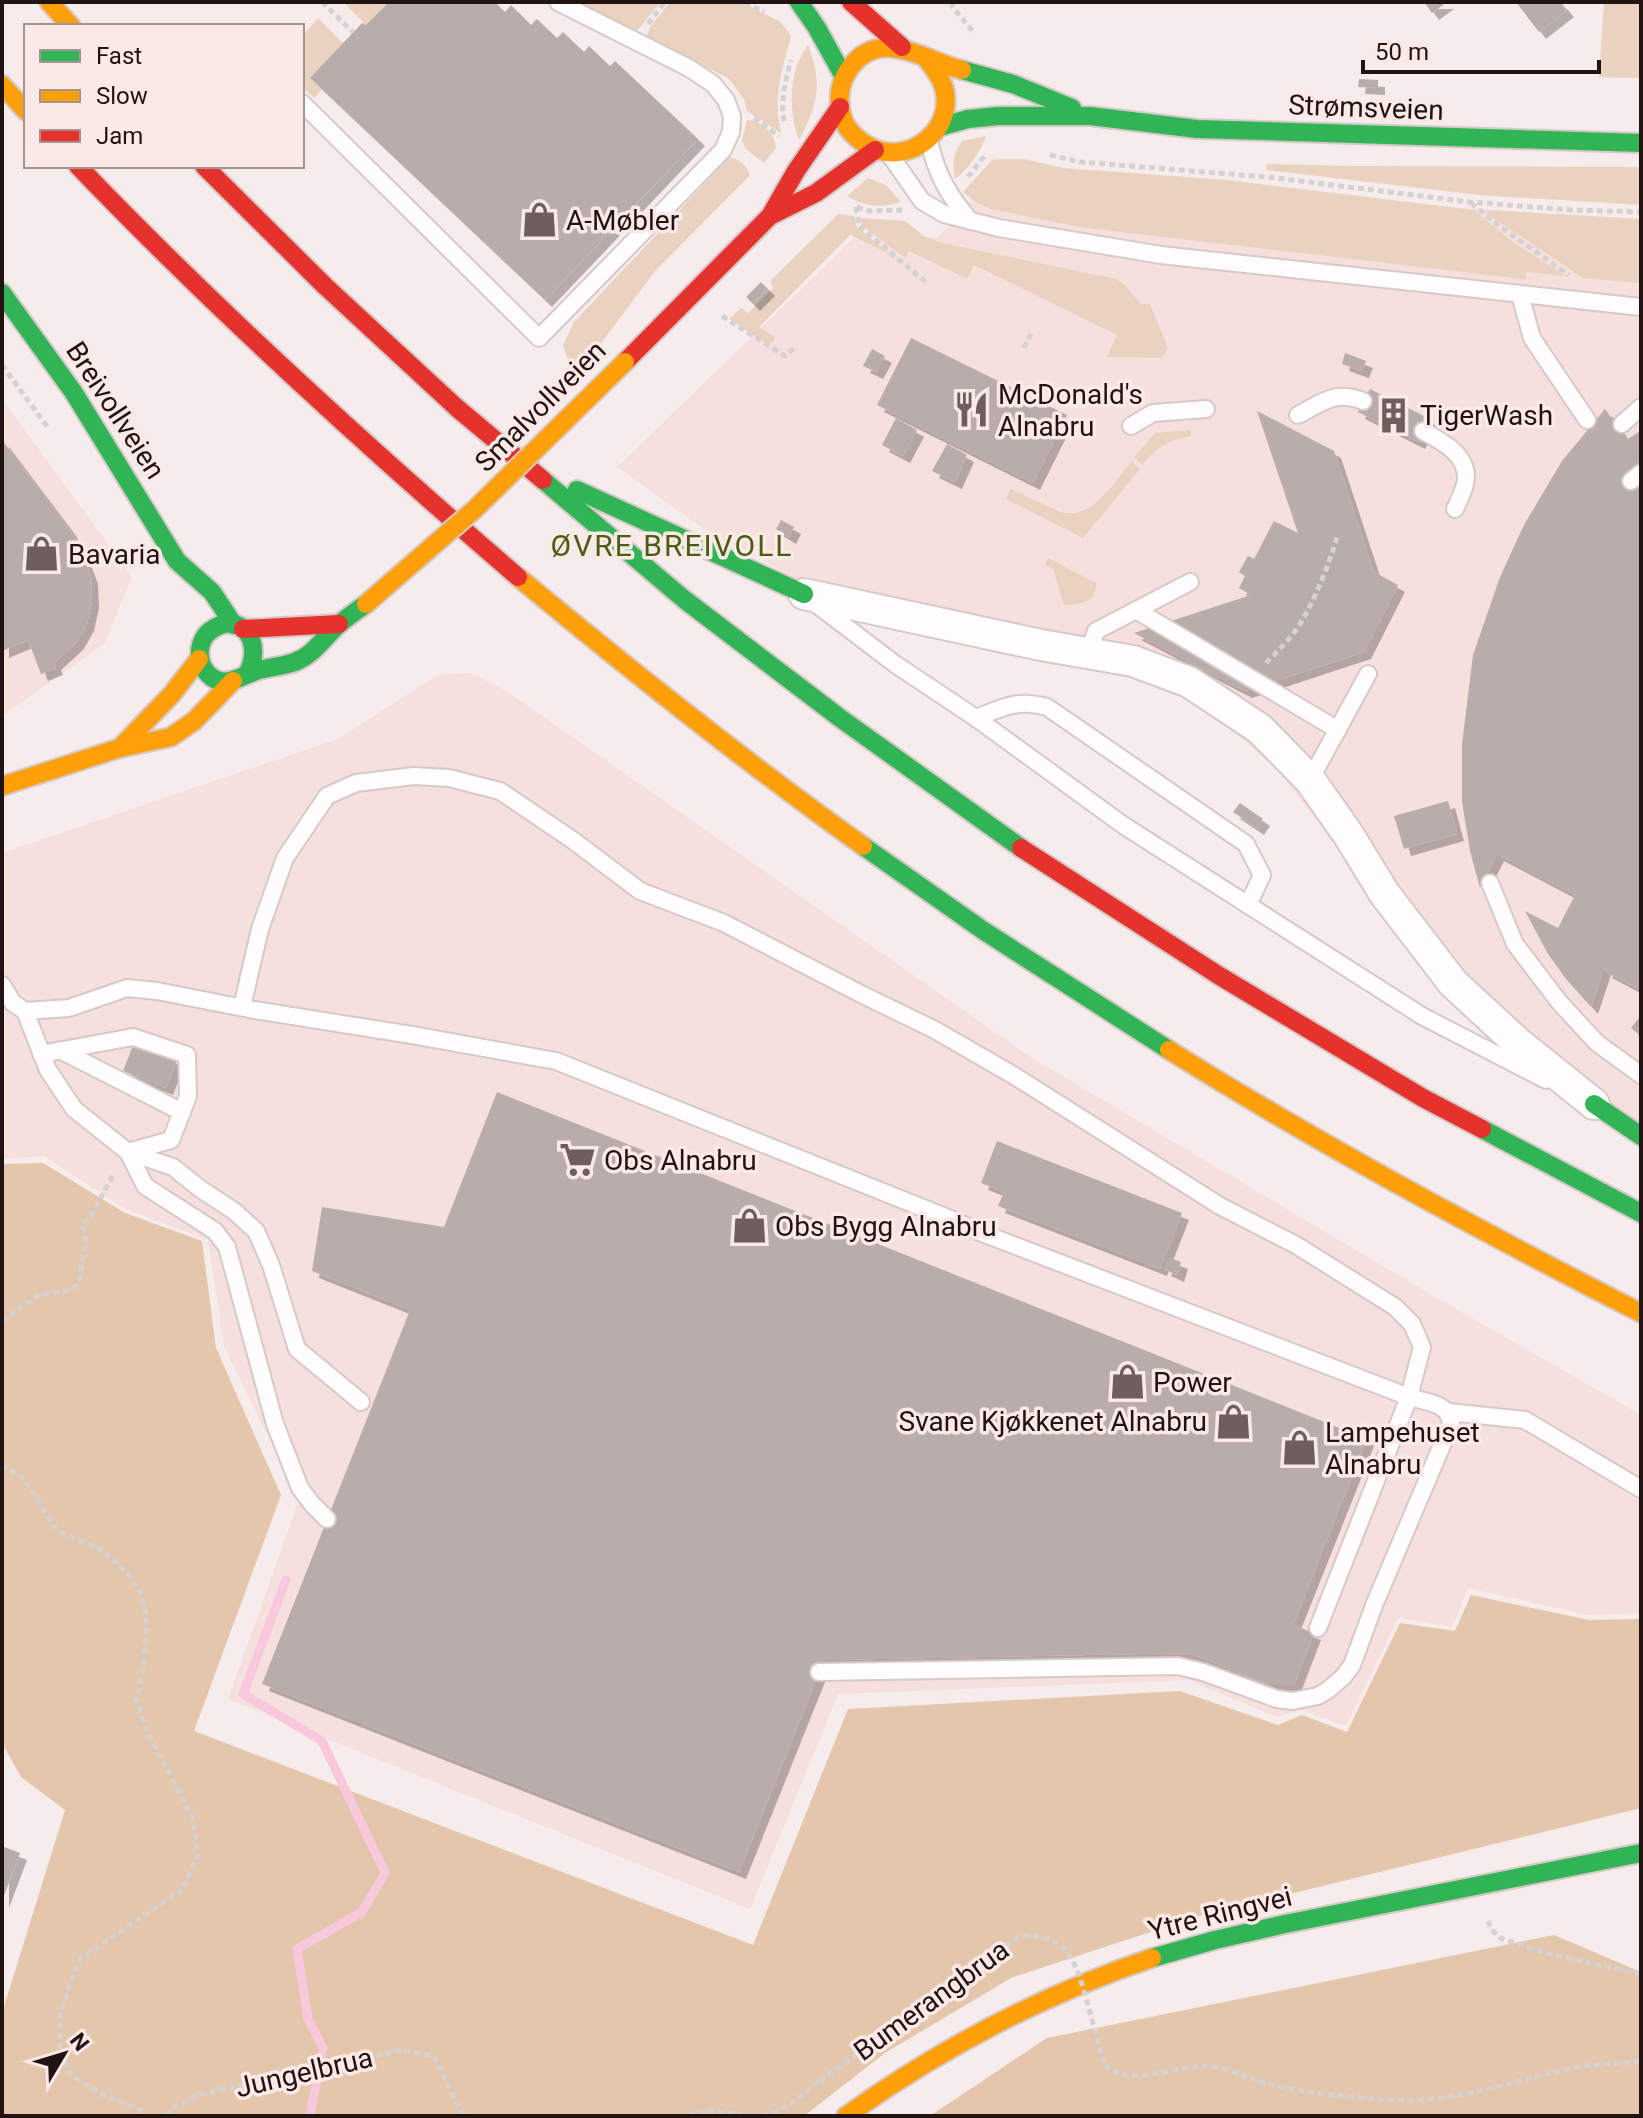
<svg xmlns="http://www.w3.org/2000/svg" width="1643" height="2118" font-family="Roboto,sans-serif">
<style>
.built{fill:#f6e0de}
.green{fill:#e9d2c0}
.forest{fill:#e3c6ab}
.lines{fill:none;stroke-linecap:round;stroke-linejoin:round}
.stream{stroke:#f8c8dd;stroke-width:9}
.building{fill:#b8adaa;filter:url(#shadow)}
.lane-casing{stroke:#d6c9c8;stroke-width:20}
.street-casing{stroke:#d6c9c8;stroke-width:34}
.fast-casing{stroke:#d6c9c8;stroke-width:22}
.slow-casing{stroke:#d6c9c8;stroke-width:22}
.jam-casing{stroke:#d6c9c8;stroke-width:22}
.path{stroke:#d5d2d1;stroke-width:5;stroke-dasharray:6 4;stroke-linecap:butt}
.lane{stroke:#fefcfc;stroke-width:16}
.street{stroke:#fefcfc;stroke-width:30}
.fast{stroke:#30b455;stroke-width:18}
.slow{stroke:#ff9f0a;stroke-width:18}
.jam{stroke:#e5322d;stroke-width:18}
.slow-bridge-casing{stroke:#d6c9c8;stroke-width:22;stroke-linecap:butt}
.path-bridge{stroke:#d5d2d1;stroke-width:5;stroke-dasharray:6 4;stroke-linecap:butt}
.slow-bridge{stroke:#ff9f0a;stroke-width:18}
.labels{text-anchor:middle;stroke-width:7;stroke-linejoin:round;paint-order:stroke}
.street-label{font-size:28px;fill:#211311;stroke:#fbe9e7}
.poi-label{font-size:28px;fill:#211311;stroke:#fbe9e7;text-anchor:start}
.neighbourhood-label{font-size:30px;letter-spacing:2px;fill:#495e15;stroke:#fbe9e7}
</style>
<defs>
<filter id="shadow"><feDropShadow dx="7" dy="7" stdDeviation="0" flood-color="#0004"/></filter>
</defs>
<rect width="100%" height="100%" fill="#f6eceb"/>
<!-- built -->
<g class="built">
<path d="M1004,167L1487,210L1641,219V1122L1600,1101L1481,1030L1410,944L1277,769L1223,723L1165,686L1118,669L865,616L704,529L617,467L853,239L938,237Z"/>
<path d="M2,399L132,577L104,644L2,716Z"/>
<path d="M471,673L508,692L1032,1058L1435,1297L1641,1415V1613L1587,1615L1468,1588L1452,1627L1398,1618L1346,1726L1301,1710L1277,1717L1188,1680L838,1694L750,1909L228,1699L299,1500L224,1346L208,1240L127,1210L44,1156L2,1159V853L338,739L438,675Z"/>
</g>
<!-- green -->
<g class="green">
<path d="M343,2H393L368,27Z"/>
<path d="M574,2H661L636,32Z"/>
<path d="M670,2H741L779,21L787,30L791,37C781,72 773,96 781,133L747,111L744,99L729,79L647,36L650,27Z"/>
<path d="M1604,2H1641V78L1599,77Z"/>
<path d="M318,18L344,44L311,79L322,90L314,98L302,86V36Z"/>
<path d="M808,45C823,84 818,104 799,140C788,109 788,72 808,45Z"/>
<path d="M747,120C763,121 774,132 776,148L764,163L746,149L742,141Z"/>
<path d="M986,136C980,152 969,169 955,179C952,163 953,155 962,141Z"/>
<path d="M729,158C740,158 746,165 750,175L655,271L602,342L572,372L563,345L574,322Z"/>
<path d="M997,159H1024L1064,168L1226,180L1474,210L1513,242L1566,276L1527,272L1526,280L1497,276L1078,227L991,209L977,203L963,192L992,160Z"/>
<path d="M1267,164L1357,166L1641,167V205L1479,195L1266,170Z"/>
<path d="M868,178L886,185L901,202C882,208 864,207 847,196Z"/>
<path d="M1487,210L1641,219V283L1583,278L1487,214Z"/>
<path d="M838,214L854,216L857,227L890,254L850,235L759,327L775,337L773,342L767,344L729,319L741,308L748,313L773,288L770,281Z"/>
<path d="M860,218L905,221L924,236L942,243L1116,279L1125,285L1141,304H1150L1168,348L1162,358L1107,357L1117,335L974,265L967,279L909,251L905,258L861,225Z"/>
<path d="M1190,430L1191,436C1168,440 1157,447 1142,465L1134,457L1155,433Z"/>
<path d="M1132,461L1140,469L1083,538L1006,499L1011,489L1060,512C1093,521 1114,482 1132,461Z"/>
<path d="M1048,558L1096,583C1097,602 1080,605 1064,605L1053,569L1045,565Z"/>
</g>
<!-- forest -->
<g class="forest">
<path d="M43,1163L125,1213L202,1241L216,1348L281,1495L194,1731L753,1945L848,1709L1180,1691L1278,1725L1302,1715L1347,1732L1400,1623L1455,1631L1471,1595L1589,1620L1641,1619V1808L1196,1917L1011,1978L885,2053L804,2116H2V2013L65,1810L21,1777L2,1743V1164Z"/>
<path d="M1554,1935L1641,1972V2116H930L1047,2038Z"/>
</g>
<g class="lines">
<!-- stream -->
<path class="stream" d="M286,1580L243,1694L322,1741L385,1873L362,1912L297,1949L308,2019L323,2048L310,2116"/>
</g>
<!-- building -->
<g class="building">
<path d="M389,2H495L505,12L511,5L531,25L537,19L557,38L563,32L584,52L589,46L610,66L615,61L698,139L545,300L310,78L362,23L366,25Z"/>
<path d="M1424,2H1447L1432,13Z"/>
<path d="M1516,2H1560L1567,10L1539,32Z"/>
<path d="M1359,79L1378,80V88L1358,87Z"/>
<path d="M761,282L768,289L753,304L746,297Z"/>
<path d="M911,338L1067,415L1033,483L877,405Z"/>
<path d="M872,349L885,356L876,372L863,366Z"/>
<path d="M1345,353L1366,361L1362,371L1342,364Z"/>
<path d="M1370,389L1430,419L1418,442L1358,412Z"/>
<path d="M1605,409L1627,440L1641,430V990L1605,971L1606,969L1604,968L1591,1007L1566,979L1548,954L1525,911L1558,928L1575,895L1497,854L1480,888L1470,851L1462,802V744L1473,655L1500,577L1524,525L1562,461Z"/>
<path d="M1257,411L1334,451L1374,572L1398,585L1364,652L1245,691L1134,633L1251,595L1239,588L1245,576L1239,572L1248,556L1254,559L1274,521L1298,533Z"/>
<path d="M896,418L917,430L903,456L882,445Z"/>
<path d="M2,440L67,526L79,545L91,577L92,601L87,624L82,633L76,643L54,663L56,668L41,674L28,640L2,651Z"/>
<path d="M947,444L967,455L955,482L932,471Z"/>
<path d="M781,520L794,527L789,537L776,529Z"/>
<path d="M1448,801L1457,834L1404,849L1394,816Z"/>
<path d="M1240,803L1263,819L1257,828L1233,812Z"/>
<path d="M1641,1015V1036L1631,1028Z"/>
<path d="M134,1043L177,1060L166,1088L123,1071Z"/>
<path d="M497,1092L1367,1439L1293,1625L1314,1633L1294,1685H1269L1190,1653L824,1660L739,1872L262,1684L410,1310L312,1271L322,1207L444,1227Z"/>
<path d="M997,1141L1182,1213L1160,1269L998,1206L1004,1192L981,1183Z"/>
<path d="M1170,1258L1181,1262L1177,1275L1164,1269Z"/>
<path d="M2,1846L20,1853L2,1901Z"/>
</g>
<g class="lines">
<defs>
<g id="lane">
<path d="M302,103L539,338L723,150L731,132L732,116L726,100L713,84L689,68L558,2"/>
<path d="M929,141C937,176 948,194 970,221"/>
<path d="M892,158L922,201L944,214L999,228L1161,255L1641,307"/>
<path d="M1520,295L1532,338L1587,420"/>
<path d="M1298,415C1323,402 1335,390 1363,401"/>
<path d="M1622,424L1641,407"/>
<path d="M1131,426L1153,413L1206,409"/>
<path d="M1423,431C1442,442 1466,453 1466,478C1466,487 1459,500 1455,509"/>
<path d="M1631,481L1641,473"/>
<path d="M816,604L895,664L976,718L1123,825L1422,1016L1546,1080"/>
<path d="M1136,610L1338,730"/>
<path d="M1089,652L1096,631L1190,582"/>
<path d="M976,718C1004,707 1016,699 1047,707L1246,844L1262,875L1248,905"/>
<path d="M1310,780L1368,674"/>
<path d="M1490,883L1515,944L1560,1003L1597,1043L1641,1075"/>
<path d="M2,985L13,1003L25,1011L69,1008L127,988L157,991L254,1010L412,1035L556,1061L953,1220L977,1231L1409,1397C1426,1402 1450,1403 1451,1424L1375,1603L1352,1665L1344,1676L1328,1690L1318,1696L1292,1701L1277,1699L1203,1672L1178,1666L819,1672"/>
<path d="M242,1007L260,929L285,858L327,796L356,783L414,776L449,778L500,791L574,841L640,891L724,923L863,995L935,1030L1013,1075L1220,1206L1296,1245L1395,1307L1412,1324L1422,1347L1409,1397L1318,1628"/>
<path d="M25,1011L48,1070L74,1109L128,1152L173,1167L199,1188L234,1211L256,1231L271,1265L297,1349L361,1402"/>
<path d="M60,1050L182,1112"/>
<path d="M41,1054L133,1037L187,1055L188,1096L171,1140L128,1152"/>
<path d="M128,1152L145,1186L215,1231L227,1247L275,1424L300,1488L312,1504L327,1519"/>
<path d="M1449,1412L1525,1420L1641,1489"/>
</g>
<path id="street" d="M804,594L1041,645L1133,661L1189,682L1260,729L1310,780L1348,834L1384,893L1453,983L1518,1043L1594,1104"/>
<g id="fast">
<path d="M799,2L817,28L844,77"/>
<path d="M962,70L1013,84L1072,108"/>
<path d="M939,127L968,119L998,116H1090L1197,129L1641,143"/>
<path d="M2,293L74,393L177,561L212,592L234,625"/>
<path d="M543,480L685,600L840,718L1021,848"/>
<path d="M577,490L804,594"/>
<path d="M247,674C265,643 241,608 210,631C202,637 199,648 200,658C201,664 203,669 208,674C224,691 242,675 259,670C271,667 283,666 295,662C313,655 323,639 337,626C346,618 356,611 366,604"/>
<path d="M863,846L984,931L1169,1050"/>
<path d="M1594,1104L1641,1136"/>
<path d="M1482,1129L1641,1213"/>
<path d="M1152,1958L1215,1940L1285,1924L1641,1853"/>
</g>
<g id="slow">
<path d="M49,2L71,26"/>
<path d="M926,58C931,65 936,71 940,78C964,125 908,172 865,144C856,138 849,132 844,122C838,106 838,89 846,74C875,23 923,60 962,70"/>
<path d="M2,85L26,111"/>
<path d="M518,577C630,670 744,761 863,846"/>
<path d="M120,748L172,694L199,659"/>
<path d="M2,786L120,748L171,737L194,721L233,681"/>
<path d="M1169,1050C1322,1146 1480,1231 1641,1313"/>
<path d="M846,2116C941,2048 1042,1995 1152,1958"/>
</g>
<g id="jam">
<path d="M851,2L902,47"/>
<path d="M78,166C217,311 366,446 518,577"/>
<path d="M204,166L325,286L457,408L543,480"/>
<path d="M772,215L816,193L875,150"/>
<path d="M625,362L770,216L796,171L840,107"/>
<path d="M243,629L339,624"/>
<path d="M1021,848L1218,975L1423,1098L1482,1129"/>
</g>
</defs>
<!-- lane casing -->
<use href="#lane" class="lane-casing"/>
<!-- street casing -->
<use href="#street" class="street-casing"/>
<!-- fast casing -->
<use href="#fast" class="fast-casing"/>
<!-- slow casing -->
<use href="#slow" class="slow-casing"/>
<!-- jam casing -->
<use href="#jam" class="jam-casing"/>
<!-- path -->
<g class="path">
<path d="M322,2L353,32"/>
<path d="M745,2L764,12"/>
<path d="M953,2L952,6L975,34"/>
<path d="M648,24L665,2"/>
<path d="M754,118L779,136"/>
<path d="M784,121C780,101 786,79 791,60"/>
<path d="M1050,155L1080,162L1268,177L1470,202L1572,210L1641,212"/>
<path d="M968,177L986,154"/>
<path d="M1471,203L1499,226L1569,275"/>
<path d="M856,207L859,226L927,283"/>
<path d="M857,207L870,211L903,210"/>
<path d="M722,316L785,356L796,346"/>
<path d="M1024,348L1031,334"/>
<path d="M2,365L49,429"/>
<path d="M1266,663C1275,654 1284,645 1292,635C1309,615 1330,563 1337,537"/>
<path d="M2,1321L40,1294L60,1293L74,1287L78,1283L81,1275L82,1259L87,1244L82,1224L91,1216L113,1175"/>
<path d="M2,1465L23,1478L53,1525L62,1533L102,1550L129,1575L141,1594L146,1614V1634L143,1672L136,1698L145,1727L193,1819L198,1855L182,1890L81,1958L71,1981L60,2016L59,2051L71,2076L107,2097L141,2110L145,2116"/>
<path d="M1488,1921L1491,1929L1500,1938L1546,1953L1641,1974"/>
<path d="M1105,2065C1128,2088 1177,2065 1205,2066C1231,2067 1251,2080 1275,2086C1312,2094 1352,2097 1390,2100C1449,2104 1506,2083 1563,2070C1588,2064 1615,2064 1641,2061"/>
<path d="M167,2116L173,2108L197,2095L401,2050L434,2056L463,2116"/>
<path d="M689,2116L708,2110L747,2116"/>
<path d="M763,2116C784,2111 802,2095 820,2081"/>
</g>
<!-- lane -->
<use href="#lane" class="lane"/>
<!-- street -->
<use href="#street" class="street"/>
<!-- fast -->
<use href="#fast" class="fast"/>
<!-- slow -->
<use href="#slow" class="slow"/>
<!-- jam -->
<use href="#jam" class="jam"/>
<defs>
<path id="slow-bridge" d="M366,604L474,510L625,362"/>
</defs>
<!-- slow-bridge casing -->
<use href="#slow-bridge" class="slow-bridge-casing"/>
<!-- path-bridge -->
<path class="path-bridge" d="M820,2081L1018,1937C1068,1930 1077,1965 1088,2005C1093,2025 1099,2045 1105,2065"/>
<!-- slow-bridge -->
<use href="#slow-bridge" class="slow-bridge"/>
</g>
<!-- icons -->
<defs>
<symbol id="shop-bare" viewBox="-9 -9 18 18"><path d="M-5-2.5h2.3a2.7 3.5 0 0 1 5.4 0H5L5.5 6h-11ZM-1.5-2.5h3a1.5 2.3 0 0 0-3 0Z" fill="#6c5f5d" stroke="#fbe9e7" stroke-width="2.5" paint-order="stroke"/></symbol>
<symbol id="restaurant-bare" viewBox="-9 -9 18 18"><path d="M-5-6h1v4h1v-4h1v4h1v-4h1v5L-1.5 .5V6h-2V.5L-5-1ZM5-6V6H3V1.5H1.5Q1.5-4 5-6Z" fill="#6c5f5d" stroke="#fbe9e7" stroke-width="2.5" paint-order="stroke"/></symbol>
<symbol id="building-bare" viewBox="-9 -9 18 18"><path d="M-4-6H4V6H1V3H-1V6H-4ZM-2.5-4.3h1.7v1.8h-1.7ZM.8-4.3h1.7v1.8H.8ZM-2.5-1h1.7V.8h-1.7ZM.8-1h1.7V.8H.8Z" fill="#6c5f5d" stroke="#fbe9e7" stroke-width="2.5" paint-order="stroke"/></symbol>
<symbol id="supermarket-bare" viewBox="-9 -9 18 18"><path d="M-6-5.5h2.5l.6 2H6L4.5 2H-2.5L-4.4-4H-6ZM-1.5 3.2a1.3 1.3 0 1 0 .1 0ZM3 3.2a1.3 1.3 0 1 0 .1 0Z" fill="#6c5f5d" stroke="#fbe9e7" stroke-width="2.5" paint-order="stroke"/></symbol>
</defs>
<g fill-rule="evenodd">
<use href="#shop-bare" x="514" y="194" width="51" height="51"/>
<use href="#restaurant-bare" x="946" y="384" width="51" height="51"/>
<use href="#building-bare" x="1368" y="390" width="51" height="51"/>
<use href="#shop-bare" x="16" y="528" width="51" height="51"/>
<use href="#supermarket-bare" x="552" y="1134" width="51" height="51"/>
<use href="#shop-bare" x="724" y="1200" width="51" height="51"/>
<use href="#shop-bare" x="1102" y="1356" width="51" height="51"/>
<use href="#shop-bare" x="1208" y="1396" width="51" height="51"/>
<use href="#shop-bare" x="1274" y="1422" width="51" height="51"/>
</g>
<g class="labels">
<!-- street labels -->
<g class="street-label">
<text transform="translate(1366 107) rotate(2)" y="10">Strømsveien</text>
<text transform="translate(540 406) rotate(-45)" y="10">Smalvollveien</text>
<text transform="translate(116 410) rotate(57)" y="10">Breivollveien</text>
<text transform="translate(1220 1913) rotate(-14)" y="10">Ytre Ringvei</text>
<text transform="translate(931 2000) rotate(-36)" y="10">Bumerangbrua</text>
<text transform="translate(304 2072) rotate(-13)" y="10">Jungelbrua</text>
</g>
<!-- poi labels -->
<g class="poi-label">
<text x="566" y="230">A-Møbler</text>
<text x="998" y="404">McDonald's<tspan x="998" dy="32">Alnabru</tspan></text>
<text x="1420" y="425">TigerWash</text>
<text x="68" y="564">Bavaria</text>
<text x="604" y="1170">Obs Alnabru</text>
<text x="775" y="1236">Obs Bygg Alnabru</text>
<text x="1153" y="1392">Power</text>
<text x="1207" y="1431" text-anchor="end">Svane Kjøkkenet Alnabru</text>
<text x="1325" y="1442">Lampehuset<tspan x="1325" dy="32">Alnabru</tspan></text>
</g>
<!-- neighbourhood labels -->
<g class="neighbourhood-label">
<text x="672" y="556">ØVRE BREIVOLL</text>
</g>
</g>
<!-- border -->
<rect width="1643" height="2118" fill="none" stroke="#211311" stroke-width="8"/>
<!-- legend -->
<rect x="24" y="24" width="280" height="144" fill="#fbe9e7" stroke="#a49391" stroke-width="2"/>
<rect x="40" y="50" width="40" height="12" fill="#30b455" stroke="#a49391" stroke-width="2"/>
<text x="96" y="64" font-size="24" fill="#211311">Fast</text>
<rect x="40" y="90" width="40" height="12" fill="#ff9f0a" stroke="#a49391" stroke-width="2"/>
<text x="96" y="104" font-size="24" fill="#211311">Slow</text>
<rect x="40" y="130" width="40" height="12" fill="#e5322d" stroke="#a49391" stroke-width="2"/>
<text x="96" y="144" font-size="24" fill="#211311">Jam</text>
<!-- north arrow -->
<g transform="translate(64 2054) rotate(52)" stroke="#fbe9e7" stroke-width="6" paint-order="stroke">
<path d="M0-6L14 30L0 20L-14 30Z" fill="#211311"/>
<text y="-12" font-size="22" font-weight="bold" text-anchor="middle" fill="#211311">N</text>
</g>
<!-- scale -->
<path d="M1363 60v12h236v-12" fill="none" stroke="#211311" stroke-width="4"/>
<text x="1375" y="60" font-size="24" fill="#211311" stroke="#fbe9e7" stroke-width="6" paint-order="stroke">50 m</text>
</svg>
